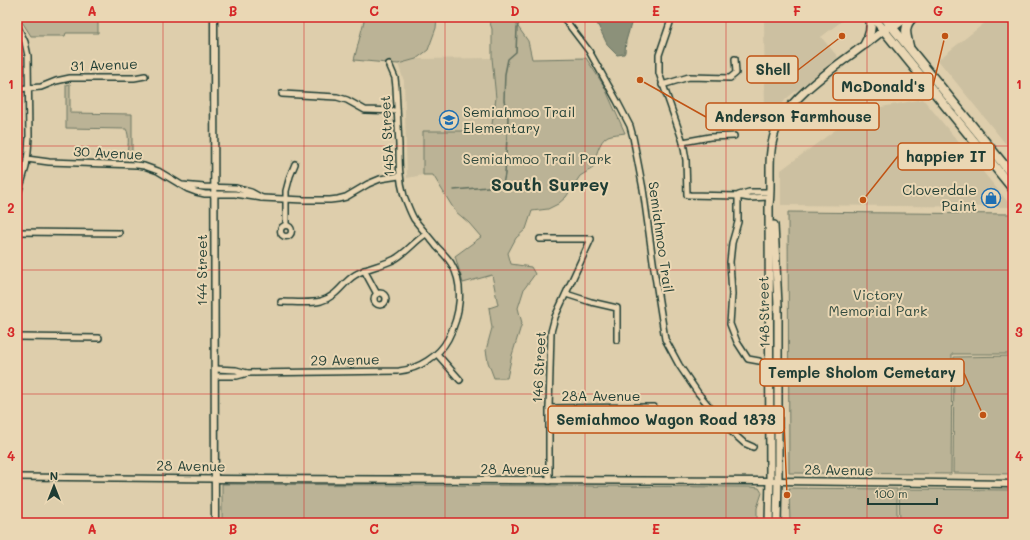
<svg xmlns="http://www.w3.org/2000/svg" width="1030" height="540" font-family="Mali,sans-serif">
<style>
.built{fill:#ccc0a1}
.green{fill:#bbb396;stroke:#6d7865}
.water{fill:#8c917a;stroke:#606f5e}
.lines{fill:none;stroke-linecap:round;stroke-linejoin:round}
.stream{stroke:#606f5e;stroke-width:1.5}
.minor-casing{stroke:#1f3d34;stroke-width:8}
.tertiary-casing{stroke:#1f3d34;stroke-width:9}
.secondary-casing{stroke:#1f3d34;stroke-width:10}
.primary-casing{stroke:#1f3d34;stroke-width:11}
.minor{stroke:#ead7b4;stroke-width:5}
.tertiary{stroke:#ead7b4;stroke-width:6}
.secondary{stroke:#ead7b4;stroke-width:7}
.primary{stroke:#ead7b4;stroke-width:8}
.grid{fill:none;stroke:#d62828;stroke-width:1;stroke-opacity:0.55}
.labels{text-anchor:middle;stroke-width:4;stroke-linejoin:round;paint-order:stroke}
.street-label{font-size:14px;fill:#1f3d34;stroke:#ead7b4}
.poi-label{font-size:14px;fill:#1f3d34;stroke:#ead7b4;text-anchor:start}
.park-label{font-size:14px;fill:#2f493e;stroke:#ead7b4}
.district-label{font-size:18px;font-weight:bold;fill:#1f3d34;stroke:#ead7b4}
.leader{fill:none;stroke:#c05314;stroke-width:1.5}
.callout-dot{fill:#c05314;stroke:#ead7b4;stroke-width:1.5}
.callout{fill:#ead7b4;stroke:#c05314;stroke-width:1.5}
.callout-label{font-size:15px;text-anchor:middle;font-weight:bold;fill:#1f3d34}
.neatline{fill:none;stroke:#d62828;stroke-width:1.5}
.grid-label{font-size:13px;text-anchor:middle;font-weight:bold;fill:#d62828}
</style>
<rect width="100%" height="100%" fill="#deceac"/>
<filter id="ink" filterUnits="userSpaceOnUse"><feTurbulence type="fractalNoise" baseFrequency=".025" numOctaves="2"/><feDisplacementMap in="SourceGraphic" scale="8" xChannelSelector="R" yChannelSelector="G"/><feConvolveMatrix kernelMatrix="1 2 1 2 8 2 1 2 1" color-interpolation-filters="sRGB"/></filter>
<g filter="url(#ink)">
<!-- built -->
<g class="built">
<path d="M764,17H847L821,37L838,57L786,99L771,119L765,120Z"/>
<path d="M995,17H1013V153L938,60L987,21L995,19Z"/>
<path d="M492,58L496,98L491,131V175H423L407,178L404,81L398,64L416,59Z"/>
<path d="M923,99L1012,207L781,205V170L861,111Z"/>
</g>
<!-- green -->
<g class="green">
<path d="M19,17H98V33H66L65,36H31Z"/>
<path d="M365,17H437L436,28L428,50L416,59L398,64L354,60Z"/>
<path d="M488,17H511L528,41L532,59L586,58L604,86L625,133C620,134 613,134 608,136C599,140 595,159 593,168L580,176L566,197L558,204L548,209L532,211L526,229L516,238L508,253L511,264L531,267L535,274L524,289L518,308L522,323L512,355L507,378H494L488,362L486,350L492,328L489,308L498,305L492,275L463,283L455,256L481,237L469,223L455,211L433,175H423V131H491L496,98L492,58V29Z"/>
<path d="M17,40C22,54 22,68 22,82L17,83Z"/>
<path d="M70,84V113L132,114V157H126C128,150 130,135 126,129L66,128V85Z"/>
<path d="M788,212L1013,214V354H952L951,474L789,473Z"/>
<path d="M1013,356V474L953,473L954,357Z"/>
<path d="M222,484L751,487L759,488L762,493L757,508V523H222Z"/>
<path d="M789,488L897,489V523H790Z"/>
<path d="M899,489L1013,490V523H900Z"/>
</g>
<!-- water -->
<path class="water" d="M594,17H633L626,41L625,52L624,54L617,55L608,46Z"/>
<g class="lines">
<!-- stream -->
<path class="stream" d="M454,190L499,186C504,184 504,179 505,174L508,118L504,100L505,74L508,59L516,52L517,28L521,17"/>
<defs>
<g id="minor">
<path d="M563,17L589,51L617,101L630,126L633,137L643,189L655,276L665,339L679,365L698,393L713,411L724,425L744,443L753,447"/>
<path d="M672,17L659,55V73L683,142L686,160L687,195L738,196L749,198L770,197"/>
<path d="M17,25L25,42L28,56L29,137L28,152L26,167L17,197"/>
<path d="M662,85L689,77L730,78L736,73L735,59"/>
<path d="M17,89L41,87L56,81L70,78H134L145,76"/>
<path d="M282,94L337,97L347,100L365,110L397,111"/>
<path d="M683,142L710,137L734,136"/>
<path d="M27,159L49,162L137,165L144,166L158,171L188,189L196,192L205,194H235L262,198L251,192L236,188L204,187L182,185"/>
<path d="M739,195L749,192H770"/>
<path d="M738,196V222L732,243L730,262L732,294L730,324L737,342L748,359L759,361"/>
<path d="M262,198L304,200H330L338,199L346,197L368,184L380,179L399,176"/>
<path d="M286,225V191L290,176L295,164"/>
<circle cx="286" cy="231" r="5.5"/>
<path d="M17,232L119,233"/>
<path d="M540,239H591L555,317L551,332L549,408V481"/>
<path d="M364,270L377,294"/>
<circle cx="380" cy="299" r="6"/>
<path d="M566,294L591,302L617,308V340"/>
<path d="M281,302C294,302 309,304 321,301C338,296 342,283 355,275C368,267 382,266 395,259C407,252 415,241 426,234"/>
<path d="M17,337L99,338"/>
<path d="M437,354L460,380"/>
<path d="M215,369L236,370L247,373"/>
<path d="M215,376H237L248,373L399,371C419,369 439,356 448,339C460,316 465,286 451,263C447,257 442,252 437,247C430,238 421,228 414,219C410,212 407,203 404,196C399,179 399,163 399,145C398,126 397,107 396,87L395,78L389,64"/>
<path d="M549,408L654,407"/>
<path d="M17,477L215,479"/>
</g>
<g id="tertiary">
<path d="M214,17L215,523"/>
<path d="M215,479L783,481L1013,484"/>
</g>
<g id="secondary">
<path d="M894,27L908,17"/>
<path d="M774,225L778,305V477L777,523"/>
<path d="M769,523L770,477L769,205C772,182 767,158 774,135C784,100 835,67 863,46C876,37 887,27 899,17"/>
</g>
<g id="primary">
<path d="M873,17L1013,189"/>
<path d="M884,17L1013,176"/>
<path d="M865,44C870,35 872,28 870,17"/>
<path d="M909,46C906,34 903,27 913,17"/>
</g>
</defs>
<!-- minor casing -->
<use href="#minor" class="minor-casing"/>
<!-- tertiary casing -->
<use href="#tertiary" class="tertiary-casing"/>
<!-- secondary casing -->
<use href="#secondary" class="secondary-casing"/>
<!-- primary casing -->
<use href="#primary" class="primary-casing"/>
<!-- minor -->
<use href="#minor" class="minor"/>
<!-- tertiary -->
<use href="#tertiary" class="tertiary"/>
<!-- secondary -->
<use href="#secondary" class="secondary"/>
<!-- primary -->
<use href="#primary" class="primary"/>
</g>
</g>
<!-- grid -->
<path class="grid" d="M163,17V523M304,17V523M445,17V523M585,17V523M726,17V523M867,17V523M17,146H1013M17,270H1013M17,394H1013"/>
<!-- icons -->
<defs>
<symbol id="school-ring" viewBox="-11 -11 22 22"><circle r="9.5" fill="#ead7b4" stroke="#1f6fb2" stroke-width="1.5"/><path d="M0-5L7-2L0 1L-7-2ZM-4 1L0 2.5L4 1V4Q0 6-4 4Z" fill="#1f6fb2"/></symbol>
<symbol id="shop-ring" viewBox="-11 -11 22 22"><circle r="9.5" fill="#ead7b4" stroke="#1f6fb2" stroke-width="1.5"/><path d="M-5-2.5h2.3a2.7 3.5 0 0 1 5.4 0H5L5.5 6h-11ZM-1.5-2.5h3a1.5 2.3 0 0 0-3 0Z" fill="#1f6fb2"/></symbol>
</defs>
<g fill-rule="evenodd">
<use href="#school-ring" x="438" y="109" width="22" height="22"/>
<use href="#shop-ring" x="980" y="187" width="22" height="22"/>
</g>
<g class="labels">
<!-- street labels -->
<g class="street-label">
<text transform="translate(104 65) rotate(-2)" y="5">31 Avenue</text>
<text transform="translate(387 136) rotate(-93)" y="5">145A Street</text>
<text transform="translate(108 153) rotate(3)" y="5">30 Avenue</text>
<text transform="translate(661 237) rotate(82)" y="5">Semiahmoo Trail</text>
<text transform="translate(202 270) rotate(-90)" y="5">144 Street</text>
<text transform="translate(764 312) rotate(-91)" y="5">148 Street</text>
<text transform="translate(345 360) rotate(-1)" y="5">29 Avenue</text>
<text transform="translate(539 367) rotate(-87)" y="5">146 Street</text>
<text x="601" y="401">28A Avenue</text>
<text transform="translate(191 466) rotate(1)" y="5">28 Avenue</text>
<text x="515" y="474">28 Avenue</text>
<text transform="translate(839 470) rotate(1)" y="5">28 Avenue</text>
</g>
<!-- poi labels -->
<g class="poi-label">
<text x="463" y="117">Semiahmoo Trail<tspan x="463" dy="16">Elementary</tspan></text>
<text x="977" y="195" text-anchor="end">Cloverdale<tspan x="977" dy="16">Paint</tspan></text>
</g>
<!-- park labels -->
<g class="park-label">
<text x="537" y="164">Semiahmoo Trail Park</text>
<text x="878" y="300">Victory<tspan x="878" dy="16">Memorial Park</tspan></text>
</g>
<!-- district labels -->
<g class="district-label">
<text x="550" y="191">South Surrey</text>
</g>
</g>
<!-- callouts -->
<path class="leader" d="M842 36L798 70M945 36L933 86M640 80L706 117M863 200L898 156M983 415L964 373M787 495L784 420"/>
<g class="callout-dot">
<circle cx="842" cy="36" r="4"/>
<circle cx="945" cy="36" r="4"/>
<circle cx="640" cy="80" r="4"/>
<circle cx="863" cy="200" r="4"/>
<circle cx="983" cy="415" r="4"/>
<circle cx="787" cy="495" r="4"/>
</g>
<g class="callout">
<rect x="747" y="56" width="51" height="27" rx="4"/>
<rect x="833" y="73" width="100" height="27" rx="4"/>
<rect x="706" y="103" width="173" height="27" rx="4"/>
<rect x="898" y="143" width="96" height="27" rx="4"/>
<rect x="760" y="359" width="204" height="27" rx="4"/>
<rect x="548" y="406" width="236" height="27" rx="4"/>
</g>
<g class="callout-label">
<text x="773" y="75">Shell</text>
<text x="883" y="92">McDonald's</text>
<text x="793" y="122">Anderson Farmhouse</text>
<text x="946" y="162">happier IT</text>
<text x="862" y="378">Temple Sholom Cemetary</text>
<text x="666" y="425">Semiahmoo Wagon Road 1873</text>
</g>
<!-- margin -->
<rect width="1030" height="540" fill="none" stroke="#ead7b4" stroke-width="44"/>
<!-- north arrow -->
<g transform="translate(54 486)" stroke="#ead7b4" stroke-width="3" paint-order="stroke">
<path d="M0-3L7 15L0 10L-7 15Z" fill="#1f3d34"/>
<text y="-6" font-size="11" font-weight="bold" text-anchor="middle" fill="#1f3d34">N</text>
</g>
<!-- scale -->
<path d="M868 498v6h69v-6" fill="none" stroke="#1f3d34" stroke-width="2"/>
<text x="874" y="498" font-size="12" fill="#1f3d34" stroke="#ead7b4" stroke-width="3" paint-order="stroke">100 m</text>
<rect x="22" y="22" width="986" height="496" class="neatline"/>
<g class="grid-label">
<text x="92" y="16">A</text>
<text x="233" y="16">B</text>
<text x="374" y="16">C</text>
<text x="515" y="16">D</text>
<text x="656" y="16">E</text>
<text x="797" y="16">F</text>
<text x="938" y="16">G</text>
<text x="11" y="89">1</text>
<text x="1019" y="89">1</text>
<text x="11" y="213">2</text>
<text x="1019" y="213">2</text>
<text x="11" y="337">3</text>
<text x="1019" y="337">3</text>
<text x="11" y="461">4</text>
<text x="1019" y="461">4</text>
<text x="92" y="534">A</text>
<text x="233" y="534">B</text>
<text x="374" y="534">C</text>
<text x="515" y="534">D</text>
<text x="656" y="534">E</text>
<text x="797" y="534">F</text>
<text x="938" y="534">G</text>
</g>
</svg>
